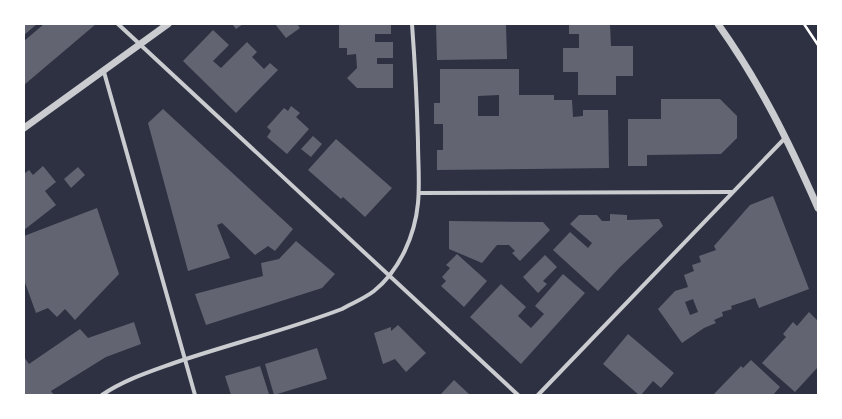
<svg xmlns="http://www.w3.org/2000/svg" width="842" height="419" font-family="Lato,sans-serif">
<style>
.building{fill:#626471;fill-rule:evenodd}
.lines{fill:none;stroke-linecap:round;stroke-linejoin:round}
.path{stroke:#fff;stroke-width:2.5}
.minor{stroke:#caccd0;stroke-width:4}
.tertiary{stroke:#caccd0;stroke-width:7}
</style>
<rect width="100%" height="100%" fill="#2d3142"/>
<!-- building -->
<g class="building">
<path d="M24,24H37L24,35Z"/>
<path d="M44,24H96L24,85V41Z"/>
<path d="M232,24H243L236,29Z"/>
<path d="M275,24H297L300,28L286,38Z"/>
<path d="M339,24H391V34H375V42H393V58H377V64H393V88H357L347,78L357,68L356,54L347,55V48H339Z"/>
<path d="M436,24H506L507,59L437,60Z"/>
<path d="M569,24H610L611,46H633V76H616V95H578V72H563V48H579V34H569Z"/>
<path d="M213,30L229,45L213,61L221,68L247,42L257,52L252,57L264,69L270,63L278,70L236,113L183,61Z"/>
<path d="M440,69H519V95H554V100H572L573,117L583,116V110H608L609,168L437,170V150H443V124H434V103H440ZM499,95V116H478V96Z"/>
<path d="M661,99H720L737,116V138L721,154L647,155V166H628V119H661Z"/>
<path d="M291,106L300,113L296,117L309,129L287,154L267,137L271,131L267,127L284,108L288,111Z"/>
<path d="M163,109L293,229L275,251L268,246L255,255L222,223L217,225L230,258L188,271L148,123Z"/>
<path d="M313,136L322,144L311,157L301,149Z"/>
<path d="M336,139L392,188L365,217L343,197L341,199L308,170Z"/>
<path d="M43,166L56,182L45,191L56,205L24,230V174L29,170L33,175Z"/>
<path d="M78,167L85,175L71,188L64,179Z"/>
<path d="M773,196L809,289L759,308L755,298L731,306L732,309L722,312L723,316L714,320L716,323L704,328L682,343L658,309L675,291L688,287L684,275L694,271L692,265L701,262L699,256L716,250L714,246L750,205ZM693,299L698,312L690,315L685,302Z"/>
<path d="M97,208L119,274L75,320L65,309L57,317L48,308L36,313L24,280V236Z"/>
<path d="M610,214L627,215V220L659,219L663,226L619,268L598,291L553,250L570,232L588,248L592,243L570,224L579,215H597L602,221H610Z"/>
<path d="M449,221L543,222L550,230L520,261L512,253L515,251L509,245H497L482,263L449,249Z"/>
<path d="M296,241L335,274L322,288L206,325L195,294L263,276L261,263L279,259Z"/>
<path d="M457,254L487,281L464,307L441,286L446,281L442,277L450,268L446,265Z"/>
<path d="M545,255L557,267L543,281L547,284L538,293L523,277Z"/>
<path d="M563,274L585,293L521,364L470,317L501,284L526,307L518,316L531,328L544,314L535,306Z"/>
<path d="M809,312L818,321V367L795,392L762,363L786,337L783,334L793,322L797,326Z"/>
<path d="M134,322L141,344L106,357L51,391L54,395H24V357L29,364L80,329L88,338Z"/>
<path d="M398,325L426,353L406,372L395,359L383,364L374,333L391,327V331Z"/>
<path d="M628,334L674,373L661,388L653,381L641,395H639L603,364Z"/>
<path d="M317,348L327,379L274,395L265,364Z"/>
<path d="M751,360L780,387L773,395H713L741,366L743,368Z"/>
<path d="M260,366L269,394L231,395L225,376Z"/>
<path d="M454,380L470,395H440Z"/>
</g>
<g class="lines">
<!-- path -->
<path class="path" d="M804,24L818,45"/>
<!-- minor -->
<g class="minor">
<path d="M118,24L518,395"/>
<path d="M104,72L195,395"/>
<path d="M419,193L732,192"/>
<path d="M102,395C124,380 149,372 174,363C230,344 287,330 342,309C353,303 365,298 374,291C400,270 415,235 418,203C420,183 418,162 418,142C417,103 415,64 412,24"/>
<path d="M538,395L786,137"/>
</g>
<!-- tertiary -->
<g class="tertiary">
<path d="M718,24C760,83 789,142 818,208"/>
<path d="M24,128L168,24"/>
</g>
</g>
<!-- border -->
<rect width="842" height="419" fill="none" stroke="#ffffff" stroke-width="50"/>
</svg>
